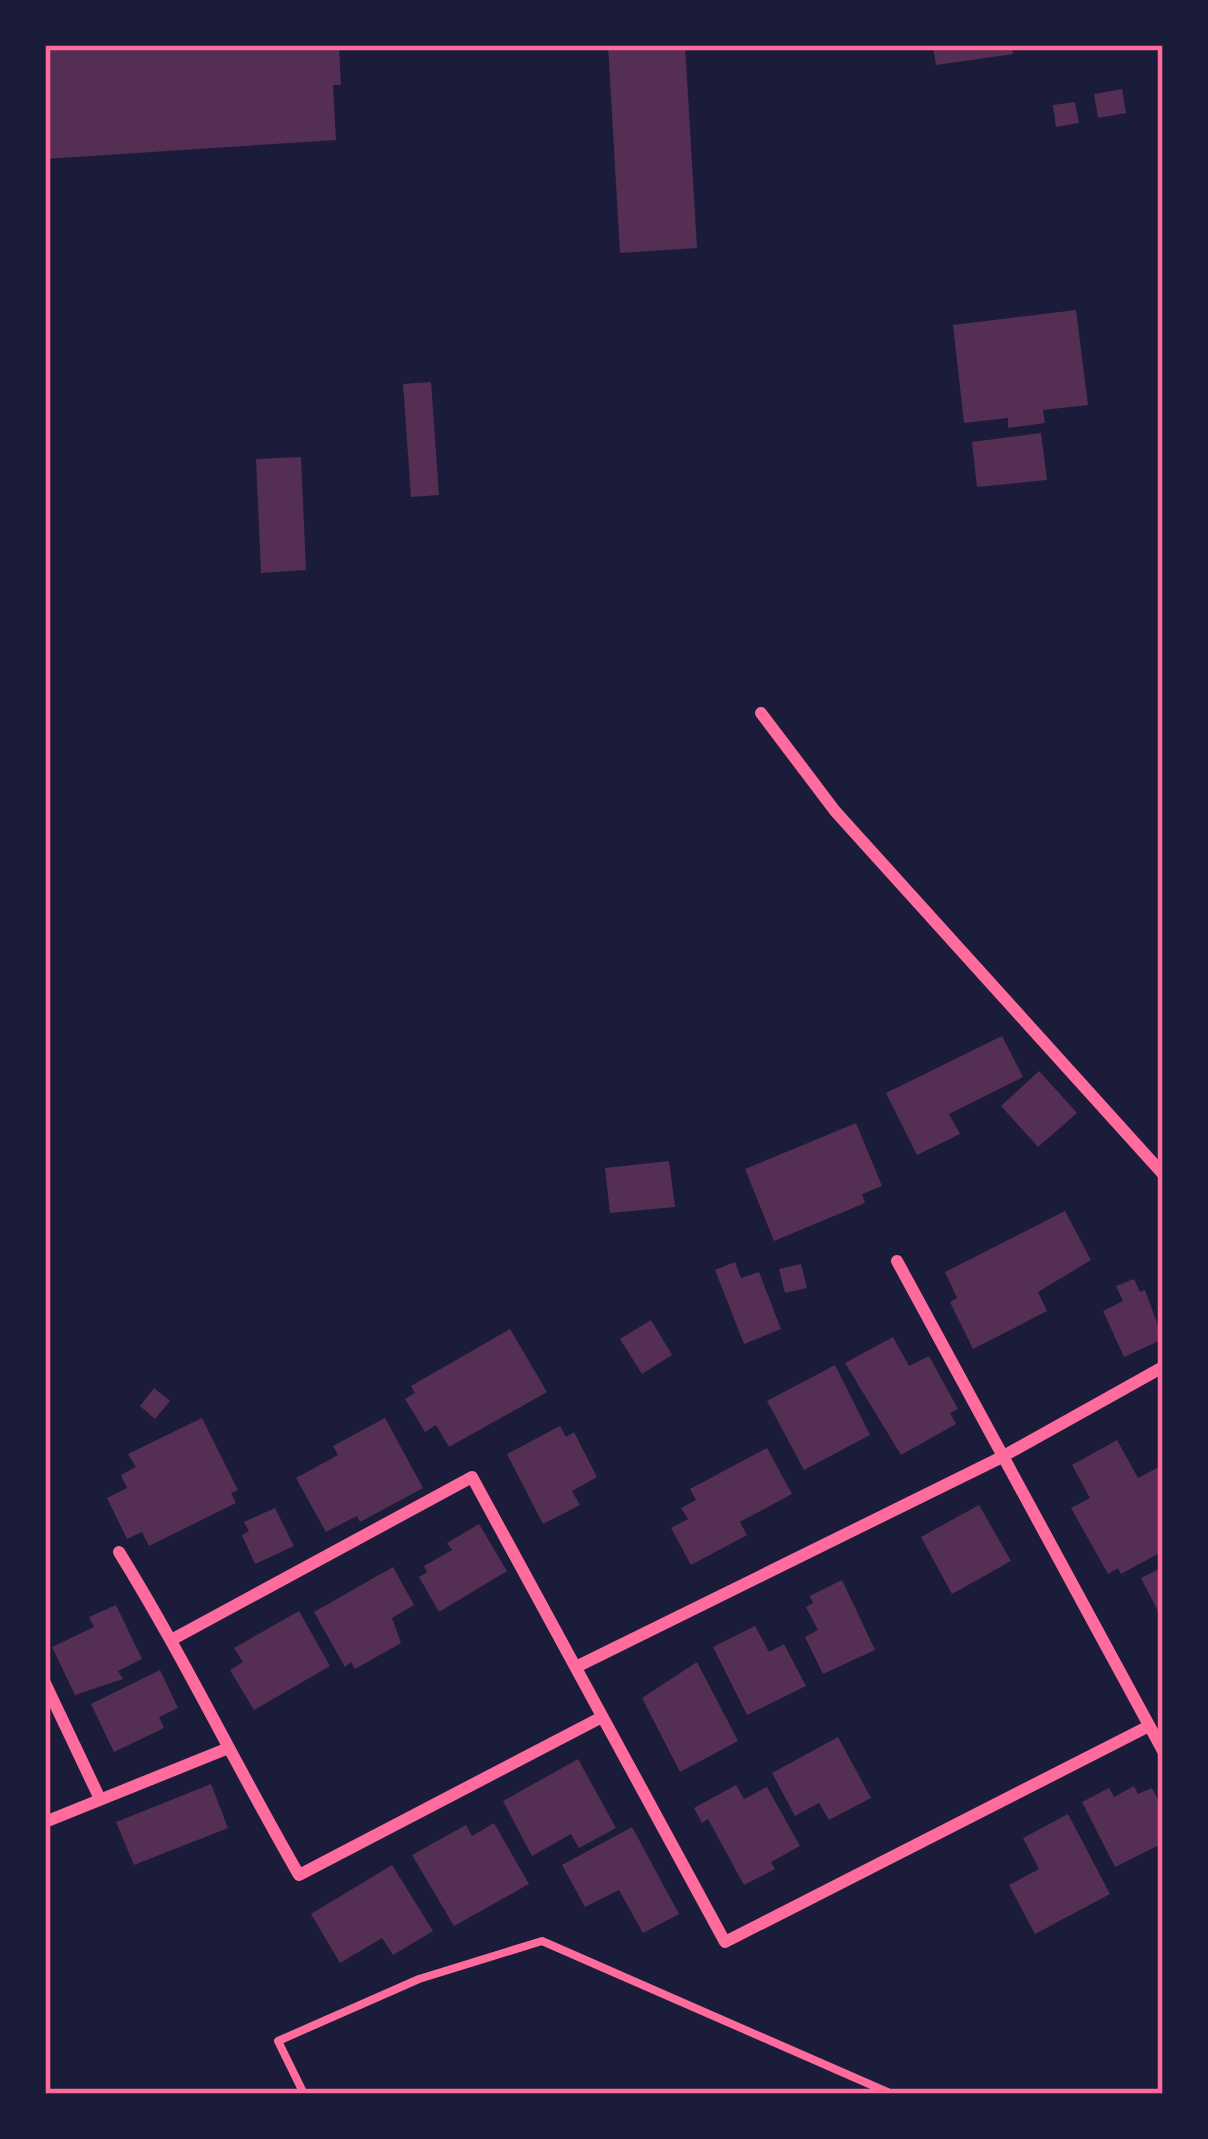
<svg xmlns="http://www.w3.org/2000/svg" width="1208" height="2139" font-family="Spectral,serif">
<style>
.building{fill:#542f53}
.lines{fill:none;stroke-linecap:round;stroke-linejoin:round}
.path{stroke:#ff6b9d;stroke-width:8}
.minor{stroke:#ff6b9d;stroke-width:12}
.neatline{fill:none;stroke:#ff6b9d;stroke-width:4.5}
</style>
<rect width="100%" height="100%" fill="#1b1b3a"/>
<!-- building -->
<g class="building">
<path d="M45,45H339L341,85H333L336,140L45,159Z"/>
<path d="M608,45H685L697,248L620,253Z"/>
<path d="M933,45H1011L1013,54L936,65Z"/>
<path d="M1122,89L1126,113L1098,118L1094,94Z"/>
<path d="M1075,102L1079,123L1056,127L1053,105Z"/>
<path d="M1076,310L1088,405L1043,410L1045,423L1008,428V418L964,423L953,325Z"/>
<path d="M431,382L439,495L411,497L403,384Z"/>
<path d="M1041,433L1047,480L977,487L972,442Z"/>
<path d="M301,457L306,570L261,573L256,459Z"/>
<path d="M1002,1036L1023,1077L949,1114L960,1134L917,1155L886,1093Z"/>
<path d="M1039,1071L1077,1113L1038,1147L1001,1106Z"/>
<path d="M856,1123L882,1186L862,1194L865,1203L774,1241L745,1169Z"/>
<path d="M669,1161L675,1207L610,1213L605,1168Z"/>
<path d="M1065,1211L1091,1260L1038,1292L1047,1311L973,1349L950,1302L957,1298L945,1272Z"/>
<path d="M735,1262L741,1278L759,1272L781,1329L744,1344L715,1270Z"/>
<path d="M801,1264L807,1288L785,1293L779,1269Z"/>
<path d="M1134,1279L1140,1292L1145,1290L1163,1339L1124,1357L1103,1311L1123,1301L1116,1286Z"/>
<path d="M651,1320L672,1355L642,1374L620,1339Z"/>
<path d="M510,1329L547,1392L449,1447L436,1425L425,1432L405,1399L415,1393L411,1386Z"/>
<path d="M893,1337L909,1366L929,1356L958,1409L950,1413L956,1424L901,1455L845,1363Z"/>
<path d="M835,1365L870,1435L804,1470L767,1401Z"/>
<path d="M154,1388L170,1401L155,1419L140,1406Z"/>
<path d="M202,1418L238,1490L231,1493L236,1503L149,1546L142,1532L127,1539L107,1498L127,1488L121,1475L136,1467L128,1454Z"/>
<path d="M385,1418L423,1488L360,1522L357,1516L326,1532L296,1478L338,1455L333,1446Z"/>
<path d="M560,1426L566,1437L574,1432L597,1477L572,1491L580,1505L543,1524L507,1454Z"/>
<path d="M1117,1440L1138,1478L1163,1465V1551L1121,1574L1118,1568L1108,1574L1071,1508L1090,1498L1072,1465Z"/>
<path d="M767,1448L792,1494L740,1522L747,1535L691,1565L671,1528L688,1519L681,1508L696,1500L690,1489Z"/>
<path d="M979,1505L1011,1561L952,1594L921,1537Z"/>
<path d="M275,1508L294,1546L255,1564L242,1535L249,1531L244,1522Z"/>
<path d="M479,1524L507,1571L439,1612L419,1577L427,1572L424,1566L452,1550L447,1543Z"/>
<path d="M393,1567L414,1605L392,1618L401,1643L355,1669L351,1662L345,1667L314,1612Z"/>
<path d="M1163,1567V1621L1141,1578Z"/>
<path d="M842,1580L875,1650L823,1674L805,1637L818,1630L806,1607L813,1603L810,1596Z"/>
<path d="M116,1605L142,1659L118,1671L123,1679L75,1695L52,1647L94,1627L89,1617Z"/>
<path d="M299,1611L330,1666L254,1710L230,1670L243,1662L234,1648Z"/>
<path d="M755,1626L769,1652L784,1644L806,1686L747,1715L713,1647Z"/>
<path d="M697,1662L738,1741L680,1772L642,1698Z"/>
<path d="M160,1670L178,1708L159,1717L164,1728L114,1752L91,1704Z"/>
<path d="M838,1737L871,1798L829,1820L819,1803L795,1816L772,1773Z"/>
<path d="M578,1759L616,1828L579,1848L571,1834L532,1856L503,1801Z"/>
<path d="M211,1784L228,1828L134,1865L116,1822Z"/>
<path d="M736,1785L744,1799L767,1787L800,1846L771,1862L775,1869L744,1885L708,1819L702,1823L694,1808Z"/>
<path d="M1134,1786L1138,1794L1152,1788L1163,1808V1843L1115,1867L1082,1802L1109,1788L1114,1797Z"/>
<path d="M1068,1814L1110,1894L1035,1934L1009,1885L1039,1869L1023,1838Z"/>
<path d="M494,1823L529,1884L454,1926L412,1855L466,1825L472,1836Z"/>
<path d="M632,1827L679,1914L643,1933L619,1890L585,1907L562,1865Z"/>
<path d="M392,1865L433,1931L393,1955L382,1938L340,1963L311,1914Z"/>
</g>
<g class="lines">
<!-- path -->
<path class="path" d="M304,2094L278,2041L419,1979L542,1941L892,2094"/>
<!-- minor -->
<g class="minor">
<path d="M761,713L835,811L1163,1174"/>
<path d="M897,1261L1163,1751"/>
<path d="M119,1552C184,1657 237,1768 299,1875L602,1717"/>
<path d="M173,1639L472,1477L725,1942L1149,1726"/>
<path d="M578,1666L1000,1458L1163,1367"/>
<path d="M45,1683L100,1799"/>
<path d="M45,1822L226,1749"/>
</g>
</g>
<!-- border -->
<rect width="1208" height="2139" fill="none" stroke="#1b1b3a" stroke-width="96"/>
<rect x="48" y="48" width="1112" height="2043" class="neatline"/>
</svg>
